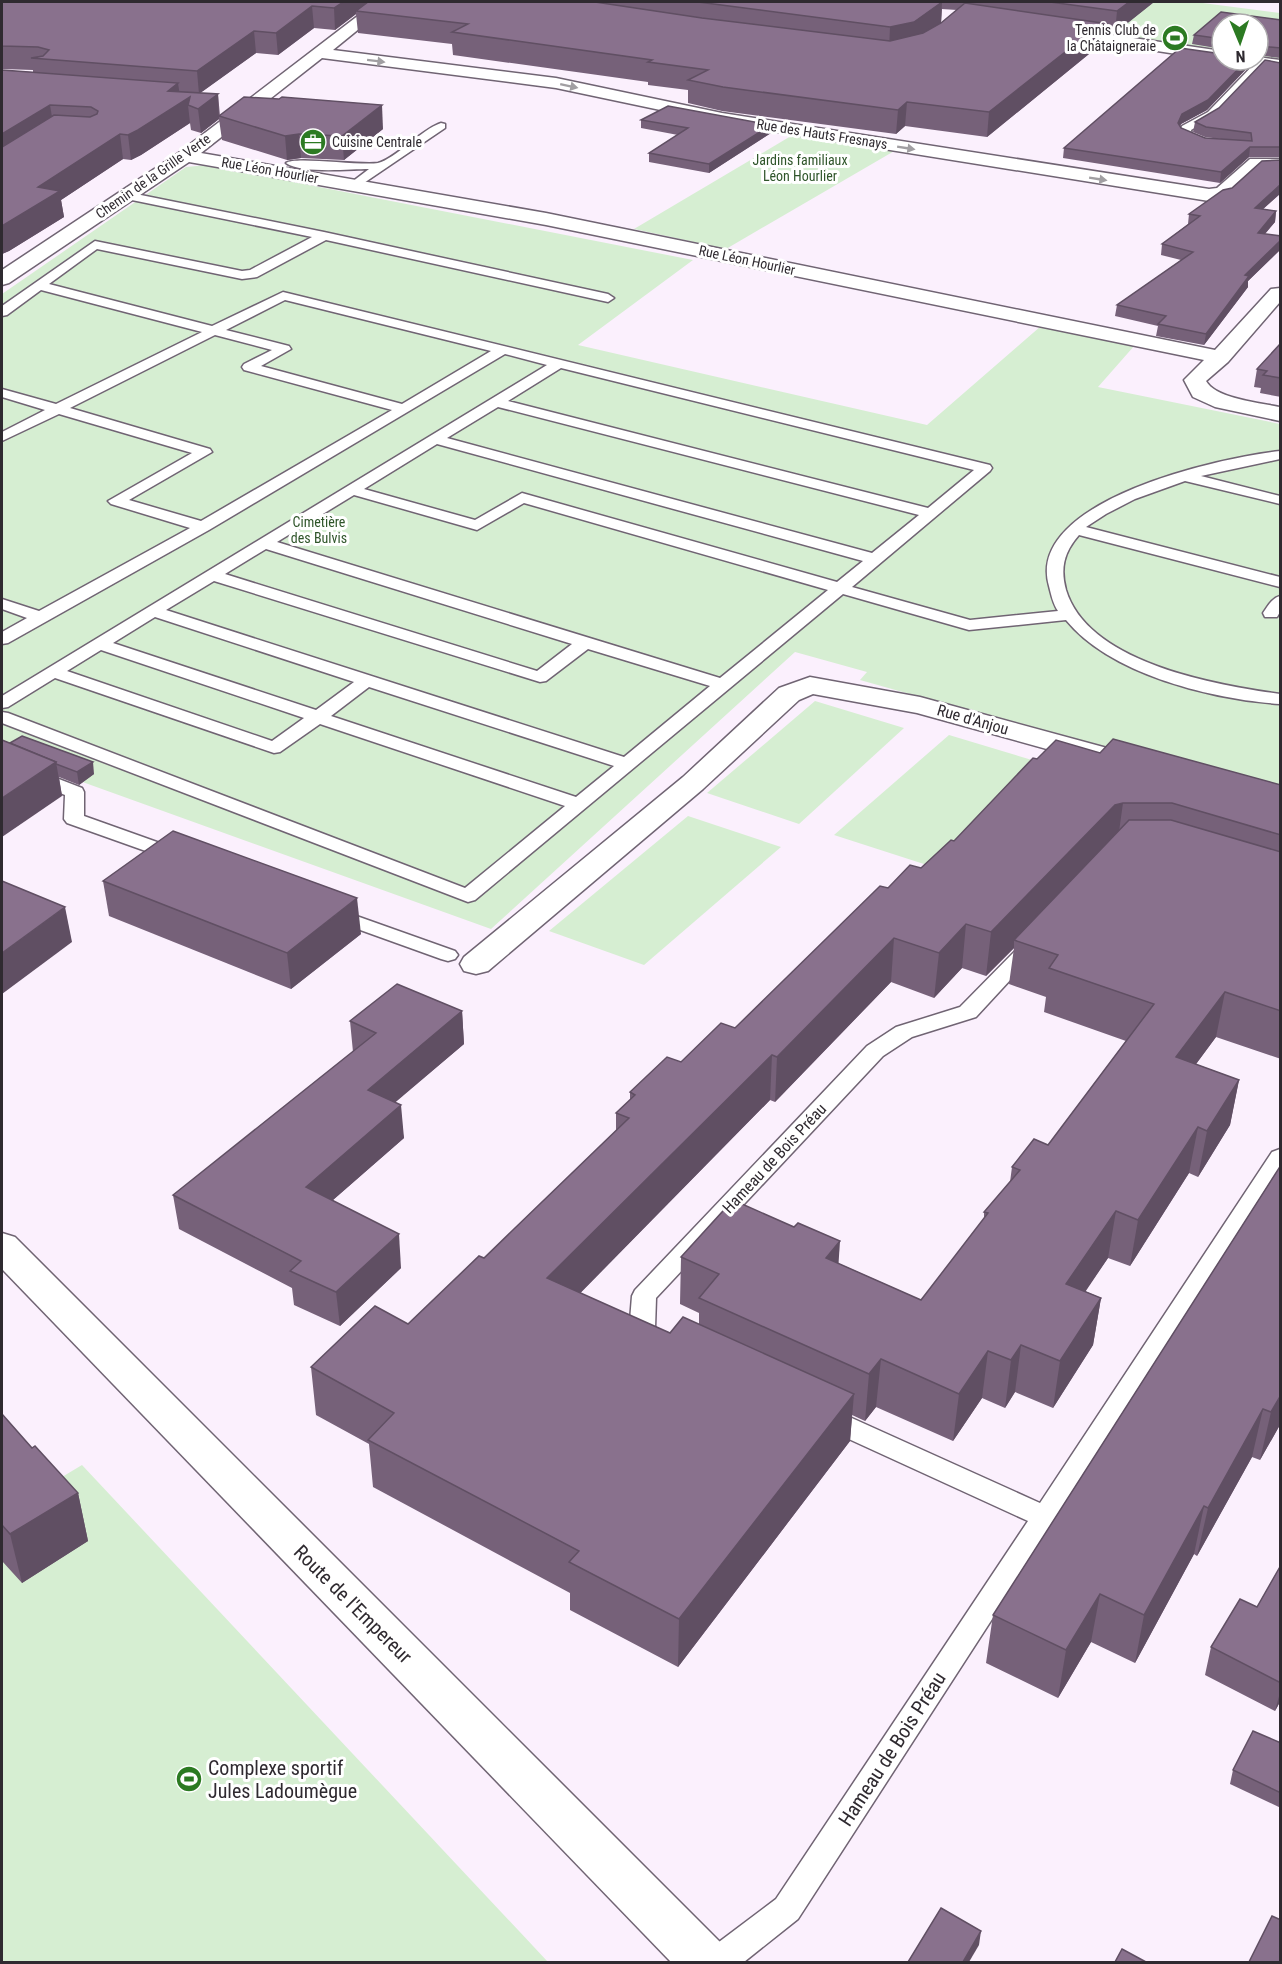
<svg xmlns="http://www.w3.org/2000/svg" width="1282" height="1964" font-family="'Roboto Condensed',sans-serif">
<style>
.green{fill:#d6eed2}
.lines{fill:none;stroke-linecap:round;stroke-linejoin:round}
.service-casing{stroke:#706473;stroke-width:3}
.minor-casing{stroke:#706473;stroke-width:3}
.secondary-casing{stroke:#706473;stroke-width:3}
.service{fill:#fff;fill-rule:evenodd}
.minor{fill:#fff;fill-rule:evenodd}
.secondary{fill:#fff;fill-rule:evenodd}
.wall{fill:#766179;fill-rule:evenodd}
.shaded-wall{fill:#604f63}
.building{fill:#89718d;stroke:#604f63;stroke-width:1.5}
.oneway{fill:#a19fa2}
.labels{text-anchor:middle;stroke-width:6;stroke-linejoin:round;paint-order:stroke}
.far-poi-label{font-size:14px;fill:#2f2a30;stroke:#fff;text-anchor:end}
.far-street-label{font-size:14px;fill:#2f2a30;stroke:#fff}
.far-park-label{font-size:14px;fill:#2f552a;stroke:#fff}
.street-label{font-size:16px;fill:#2f2a30;stroke:#fff}
.near-street-label{font-size:20px;fill:#2f2a30;stroke:#fff}
.near-poi-label{font-size:20px;fill:#2f2a30;stroke:#fff;text-anchor:start}
</style>
<rect width="100%" height="100%" fill="#fbf0fd"/>
<!-- green -->
<g class="green">
<path d="M979,2H1195L1280,13V60L1258,56V24H1222V51L964,14Z"/>
<path d="M796,133L896,150L726,249L634,229Z"/>
<path d="M207,165L693,260L578,345L927,425L1041,326L1135,345L1098,387L1280,424V798L860,680L867,672L795,652L491,929L2,753V294L186,167Z"/>
<path d="M815,701L904,728L799,824L707,793Z"/>
<path d="M949,735L1042,763L927,865L834,835Z"/>
<path d="M688,816L781,847L644,965L549,931Z"/>
<path d="M82,1465L548,1962H2V1513Z"/>
</g>
<g class="lines">
<defs>
<g id="service">
<path d="M1258,60L1267,62L1216,116L1191,130L1192,136L1210,140V144L1184,140L1179,134L1182,126L1208,112Z"/>
<path d="M441,123L445,124V128L358,187L354,188L348,185L369,169C350,169 301,174 286,163C294,156 361,166 378,163C395,159 422,129 441,123Z"/>
<path d="M126,192L324,232L608,294L614,298L608,302L326,240L257,277L242,279L97,249L49,284L212,326L283,292L990,465L992,468L990,471L852,587L970,620L1058,611C1053,604 1051,594 1049,586C1024,500 1223,457 1280,451V459L1201,476L1280,496V504L1185,481L1135,499L1106,514L1086,527L1280,577V587L1079,535C1064,552 1060,568 1066,590C1088,663 1215,685 1280,694V704C1212,699 1111,675 1066,620L969,630L843,594L475,900L468,902L2,723V712L8,713L465,888L565,806L320,724L280,752L274,753L55,678L8,707L2,708V696L547,365L505,354L209,530L8,643L2,644V632L27,618L2,609V599L39,611L190,528L111,504L108,501L192,453L59,414L2,441V432L45,410L2,397V389L56,404L202,332L41,290L7,315L2,316V306L95,241L242,271L250,270L312,237L122,198V194ZM285,300L491,351L402,404L261,366L291,349L289,346L226,330ZM215,335L272,350L244,364L242,367L244,370L392,410L201,521L129,500L212,452L210,449L70,408ZM561,368L974,470L928,508L508,401ZM498,407L919,515L872,553L447,438ZM437,444L863,561L837,582L522,493L475,520L364,489ZM354,495L477,530L524,503L828,590L720,678L277,542ZM266,549L572,644L537,671L225,574ZM214,581L540,682L546,681L588,649L710,686L624,757L166,610ZM155,617L354,682L316,710L113,643ZM101,650L304,718L272,741L67,671ZM369,687L614,766L576,797L331,716Z"/>
<path d="M1280,596V612L1277,617H1265L1263,613C1268,606 1272,598 1280,596Z"/>
<path d="M2,757L82,788L84,792V816L185,852L188,856L185,860H171L67,823L64,819L65,795L2,769Z"/>
<path d="M334,908L455,951L458,955L455,959L448,961L441,959L327,918L324,914L327,910Z"/>
<path d="M1031,940L1038,942L1041,946L1038,950L976,1017L912,1037L883,1056L656,1298L655,1328L666,1334L670,1340L666,1346L657,1349L648,1346L633,1339L629,1333L632,1296L635,1290L867,1046L896,1027L960,1007L1024,942Z"/>
<path d="M1280,1149V1174L798,1919L744,1962H703L707,1951L776,1899L1028,1521L816,1424L812,1417L816,1410L825,1407L834,1410L1040,1503L1272,1152Z"/>
</g>
<g id="minor">
<path d="M376,2H392L333,50L556,78L722,113L1209,189L1217,188L1250,159H1280V169H1260L1229,197L1209,201L722,123L556,88L322,58L201,153L546,213L1215,350L1271,289L1280,288V302L1228,362L1206,381C1216,399 1261,403 1280,407V421L1215,407L1193,397L1184,380L1204,360L546,225L189,162L9,283L2,285V270L180,152Z"/>
<path d="M1058,27L1222,51V60H1225L1222,61L1053,35L1050,32Z"/>
<path d="M1258,57L1280,60V70L1244,63L1242,60H1258Z"/>
<path d="M810,677L920,697L1107,748L1111,754L1107,760L1097,763L917,713L813,694L799,700L703,789L488,971L476,974L464,971L460,964L464,957L683,777L779,688Z"/>
</g>
<path id="secondary" d="M2,1233L15,1237L723,1945L730,1962H671L2,1269Z"/>
</defs>
<!-- service casing -->
<use href="#service" class="service-casing"/>
<!-- minor casing -->
<use href="#minor" class="minor-casing"/>
<!-- secondary casing -->
<use href="#secondary" class="secondary-casing"/>
<!-- service -->
<use href="#service" class="service"/>
<!-- minor -->
<use href="#minor" class="minor"/>
<!-- secondary -->
<use href="#secondary" class="secondary"/>
</g>
<!-- wall -->
<g class="wall">
<path d="M2,2H1154L1115,33L1101,31L1100,45L987,137L905,126L896,134L722,111L688,103V90L648,85V82L453,55L452,44L358,33L356,14L335,30L314,28L278,55L256,53L200,93L218,94L220,116L383,129L344,160L301,158L287,160L222,140L219,119L201,133L191,130L190,123L141,155L131,160L123,159L61,200L64,217L9,251L2,254V70L33,72V70L2,69ZM942,9L957,10L941,23Z"/>
<path d="M1221,12L1281,20V59L1280,58L1258,55V24H1222V49L1192,44L1194,35Z"/>
<path d="M1281,63V157H1249L1220,183L1063,158L1064,148L1249,66L1207,110L1181,124L1180,126L1181,128L1205,138L1221,139L1205,137L1193,132L1195,122L1219,108Z"/>
<path d="M641,120L771,125V133L709,173L649,162V153L678,135L641,128Z"/>
<path d="M1281,160V193L1263,209L1276,211L1275,222L1265,234L1281,236V249L1248,281V287L1204,345L1156,336L1158,326L1115,316L1117,305L1181,260L1161,255L1162,244L1188,224L1189,214Z"/>
<path d="M1281,343V397L1260,393L1261,388L1254,387L1257,369Z"/>
<path d="M2,740L94,774L79,785L59,777L62,796Z"/>
<path d="M1100,753L1281,785V1059L1216,1037L1196,1064L1239,1080L1230,1125L1198,1177L1189,1173L1130,1266L1108,1258L1085,1291L1101,1298L1093,1345L1053,1408L1015,1392L1005,1408L982,1398L953,1441L876,1407L865,1421L852,1415L850,1441L678,1667L570,1610V1593L373,1487L369,1444L316,1415L311,1367L408,1324L484,1258L616,1131V1113L630,1100V1092L681,1062L735,1028L888,888L921,868L954,841L1037,759ZM1014,948L1009,984L1046,997L1044,1012L1126,1041L1048,1145L1012,1167L1010,1182L984,1212V1219L921,1300L838,1263L681,1257L680,1304L699,1313V1324L670,1333L580,1293L770,1100L775,1102L891,982L934,998L962,968L986,976Z"/>
<path d="M103,881L361,934L291,989L109,916Z"/>
<path d="M462,1011L464,1044L395,1102L404,1138L333,1200L401,1268L340,1326L294,1305L292,1288L179,1229L173,1195L353,1052L350,1021Z"/>
<path d="M1281,1165V1423L1260,1460L1252,1457L1197,1556L1194,1554L1135,1663L1091,1642L1058,1698L986,1663L993,1615Z"/>
<path d="M2,1414L32,1448L78,1493L88,1541L22,1583L2,1561Z"/>
<path d="M1281,1565V1700L1275,1711L1205,1675L1211,1647L1257,1607Z"/>
<path d="M1281,1743V1808L1230,1784L1233,1770Z"/>
</g>
<!-- shaded-wall -->
<g class="shaded-wall">
<path d="M343,2H373L356,11V14L335,30L334,8Z"/>
<path d="M942,2L941,24L912,44L889,50L890,27Z"/>
<path d="M1129,2H1154L1115,33L1117,11Z"/>
<path d="M312,6L314,28L278,55L276,33Z"/>
<path d="M1102,23L1100,45L987,137L989,112Z"/>
<path d="M254,31L256,53L199,94L197,71Z"/>
<path d="M1247,60H1250L1249,66L1207,110L1181,124L1177,133L1178,123L1182,114Z"/>
<path d="M178,83L181,103L190,97L188,105L190,123L141,155L131,160L128,135L168,91Z"/>
<path d="M218,94L219,119L201,133L198,109Z"/>
<path d="M907,102L905,126L896,134L898,110Z"/>
<path d="M50,105L54,129L2,161V134Z"/>
<path d="M382,105L383,129L344,160L342,136Z"/>
<path d="M771,125V133L709,173V164Z"/>
<path d="M120,134L123,159L61,200L64,217L9,251L2,254V226L38,187Z"/>
<path d="M299,134L301,158L287,160L285,136Z"/>
<path d="M1250,147L1249,157L1220,183L1221,172Z"/>
<path d="M1281,184V193L1253,218L1255,208Z"/>
<path d="M1276,211L1275,222L1257,243L1258,233Z"/>
<path d="M1281,240V249L1248,281V287L1204,345L1206,334L1245,275Z"/>
<path d="M56,762L62,796L2,837V798Z"/>
<path d="M93,762L94,774L79,785L77,772Z"/>
<path d="M1123,803L1117,846L1014,940V948L986,976L991,932L1115,805Z"/>
<path d="M357,898L361,934L291,989L287,953Z"/>
<path d="M65,907L72,942L2,994V953Z"/>
<path d="M966,924L962,968L934,998L939,953Z"/>
<path d="M894,938L891,982L775,1102L777,1057Z"/>
<path d="M1225,992L1216,1037L1168,1102L1176,1057Z"/>
<path d="M462,1011L464,1044L371,1123L368,1090Z"/>
<path d="M772,1055L770,1100L549,1325L547,1278Z"/>
<path d="M1239,1080L1230,1125L1198,1177L1207,1131Z"/>
<path d="M401,1105L404,1138L310,1220L306,1187Z"/>
<path d="M1198,1127L1189,1173L1130,1266L1138,1220Z"/>
<path d="M1116,1211L1108,1258L1059,1331L1066,1284Z"/>
<path d="M399,1234L401,1268L340,1326L336,1292Z"/>
<path d="M840,1241L837,1287L826,1258Z"/>
<path d="M1101,1298L1093,1345L1053,1408L1060,1361Z"/>
<path d="M1021,1345L1015,1392L1005,1408L1011,1360Z"/>
<path d="M988,1351L982,1398L953,1441L959,1394Z"/>
<path d="M881,1359L876,1407L865,1421L869,1374Z"/>
<path d="M854,1394L850,1441L678,1667L679,1619Z"/>
<path d="M1281,1395V1423L1260,1460L1271,1412Z"/>
<path d="M1263,1409L1252,1457L1197,1556L1208,1508Z"/>
<path d="M78,1493L88,1541L22,1583L10,1534Z"/>
<path d="M1204,1506L1194,1554L1135,1663L1144,1615Z"/>
<path d="M1100,1594L1091,1642L1058,1698L1066,1650Z"/>
<path d="M1281,1689V1700L1275,1711Z"/>
<path d="M981,1931L979,1945L969,1962H963Z"/>
</g>
<!-- building -->
<g class="building">
<path d="M2,2H343L334,8L312,6L276,33L254,31L197,71L31,58L43,56L49,50L38,47L2,46Z"/>
<path d="M368,2H595L702,18L890,41L923,33L941,23L965,3L1102,23L989,112L907,102L898,110L723,87L688,80L708,70L648,62L652,60L452,32L468,24L356,11Z"/>
<path d="M698,2H942L914,22L890,27Z"/>
<path d="M1050,2H1129L1117,11Z"/>
<path d="M1221,12L1281,20V48L1260,46L1258,48V24H1222V39L1194,35Z"/>
<path d="M1180,48L1222,54V60H1247L1208,100L1182,114L1178,123L1181,128L1205,138L1252,141L1251,133L1206,127L1195,122L1219,108L1265,60L1281,63V147H1250L1221,172L1064,148Z"/>
<path d="M2,70L178,83L168,91L218,94L198,109L188,105L190,97L138,130L128,135L120,134L38,187L60,191L2,226V147L54,115L90,117L97,114L98,111L91,107L50,105L2,134Z"/>
<path d="M244,97L279,99L282,97L382,105L342,136L299,134L285,136L219,116Z"/>
<path d="M668,106L771,125L709,164L649,153L688,128L641,120Z"/>
<path d="M1281,160V184L1255,208L1276,211L1258,233L1281,236V240L1245,275L1249,276L1206,334L1158,324L1166,316L1117,305L1193,252L1162,244L1200,216L1189,214L1223,190L1232,188L1262,161Z"/>
<path d="M1281,343V378L1263,375L1267,371L1257,369Z"/>
<path d="M22,736L93,762L77,772L56,764V762L10,743Z"/>
<path d="M1113,739L1281,785V835L1172,803H1123L1115,805L991,932L966,924L939,953L894,938L777,1057L772,1055L547,1278L670,1333L683,1317L854,1394L679,1619L569,1562L579,1551L368,1440L394,1413L311,1367L375,1306L408,1324L479,1256L484,1258L629,1118L616,1113L635,1095L630,1092L667,1057L681,1062L721,1023L735,1028L880,886L888,888L910,865L921,868L951,840L954,841L1033,758L1037,759L1056,740L1100,753Z"/>
<path d="M2,740L56,762L2,798Z"/>
<path d="M1129,820H1171L1281,852V1011L1225,992L1176,1057L1239,1080L1207,1131L1198,1127L1138,1220L1116,1211L1066,1284L1101,1298L1060,1361L1021,1345L1011,1360L988,1351L959,1394L881,1359L869,1374L699,1298L719,1274L681,1257L733,1200L794,1227L798,1223L840,1241L826,1258L921,1300L988,1213L984,1212L1020,1170L1012,1167L1034,1139L1048,1145L1154,1004L1049,968L1058,955L1014,940Z"/>
<path d="M173,831L357,898L287,953L103,881Z"/>
<path d="M2,881L65,907L2,953Z"/>
<path d="M397,984L462,1011L368,1090L401,1105L306,1187L399,1234L336,1292L290,1271L301,1261L173,1195L376,1033L350,1021Z"/>
<path d="M1281,1165V1395L1271,1412L1263,1409L1208,1508L1204,1506L1144,1615L1100,1594L1066,1650L993,1615Z"/>
<path d="M2,1414L32,1448L35,1446L78,1493L10,1534L2,1525Z"/>
<path d="M1281,1565V1683L1211,1647L1240,1599L1257,1607Z"/>
<path d="M1253,1731L1281,1743V1793L1233,1770Z"/>
<path d="M941,1908L981,1931L963,1962H908Z"/>
<path d="M1272,1916L1281,1920V1962H1249Z"/>
<path d="M1122,1949L1146,1962H1115Z"/>
</g>
<!-- one-way arrows -->
<defs><path id="oneway-solid" d="M-6-.8H1V-3.2L6.5 0L1 3.2V.8H-6Z" transform="scale(1.5)"/></defs>
<g class="oneway">
<use href="#oneway-solid" transform="translate(376 61) rotate(7)"/>
<use href="#oneway-solid" transform="translate(569 86) rotate(12)"/>
<use href="#oneway-solid" transform="translate(906 148) rotate(9)"/>
<use href="#oneway-solid" transform="translate(1098 179) rotate(9)"/>
</g>
<!-- icons -->
<defs>
<symbol id="stadium-disc" viewBox="-11 -11 22 22"><circle r="9.5" fill="#2c7a22" stroke="#fff"/><path d="M0-5a6.5 5 0 1 0 0 10a6.5 5 0 1 0 0-10ZM-3.5-1.8h7v3.6h-7Z" fill="#fff"/></symbol>
<symbol id="office-disc" viewBox="-11 -11 22 22"><circle r="9.5" fill="#2c7a22" stroke="#fff"/><path d="M-6-3h4V-5.5h4V-3h4V5H-6ZM-1-4.5V-3h2v-1.5ZM-6 0V1H6V0Z" fill="#fff"/></symbol>
</defs>
<g fill-rule="evenodd">
<use href="#stadium-disc" x="1160" y="23" width="30" height="30"/>
<use href="#office-disc" x="298" y="127" width="30" height="30"/>
<use href="#stadium-disc" x="174" y="1764" width="30" height="30"/>
</g>
<g class="labels">
<!-- far-poi labels -->
<g class="far-poi-label">
<text x="1156" y="35">Tennis Club de<tspan x="1156" dy="16">la Châtaigneraie</tspan></text>
<text x="332" y="147" text-anchor="start">Cuisine Centrale</text>
</g>
<!-- far-street labels -->
<g class="far-street-label">
<text transform="translate(822 134) rotate(9)" y="5">Rue des Hauts Fresnays</text>
<text transform="translate(270 170) rotate(10)" y="5">Rue Léon Hourlier</text>
<text transform="translate(153 176) rotate(-35)" y="5">Chemin de la Grille Verte</text>
<text transform="translate(747 260) rotate(12)" y="5">Rue Léon Hourlier</text>
</g>
<!-- far-park labels -->
<g class="far-park-label">
<text x="800" y="165">Jardins familiaux<tspan x="800" dy="16">Léon Hourlier</tspan></text>
<text x="319" y="527">Cimetière<tspan x="319" dy="16">des Bulvis</tspan></text>
</g>
<!-- street labels -->
<g class="street-label">
<text transform="translate(973 719) rotate(16)" y="6">Rue d'Anjou</text>
<text transform="translate(774 1158) rotate(-47)" y="6">Hameau de Bois Préau</text>
</g>
<!-- near-street labels -->
<g class="near-street-label">
<text transform="translate(353 1604) rotate(45)" y="7">Route de l'Empereur</text>
<text transform="translate(892 1749) rotate(-57)" y="7">Hameau de Bois Préau</text>
</g>
<!-- near-poi labels -->
<g class="near-poi-label">
<text x="208" y="1775">Complexe sportif<tspan x="208" dy="23">Jules Ladoumègue</tspan></text>
</g>
</g>
<!-- border -->
<rect width="1282" height="1964" fill="none" stroke="#2f2a30" stroke-width="6"/>
<!-- north arrow -->
<g transform="translate(1240 42) rotate(178)"><circle r="28" fill="#ffffff" stroke="#acaaac" stroke-width="1.5"/>
<path d="M0-4.5L10 22L0 15L-10 22Z" fill="#2c7a22"/>
<text y="-9" font-size="16" font-weight="bold" text-anchor="middle" fill="#2f2a30">N</text>
</g>
</svg>
